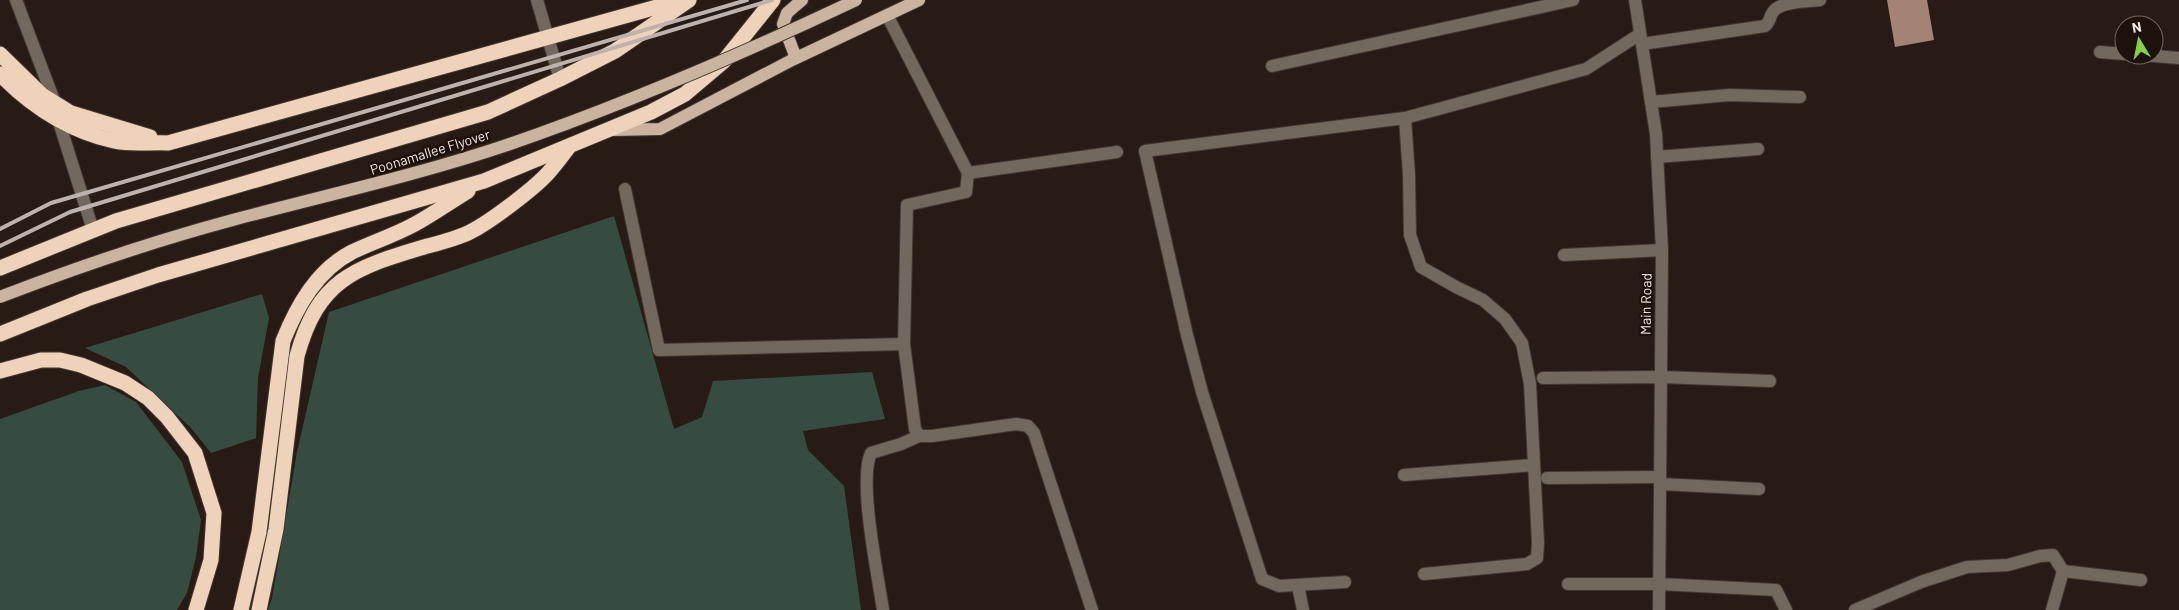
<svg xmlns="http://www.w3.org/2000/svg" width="2179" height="610" font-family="Barlow,sans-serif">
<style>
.green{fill:#364c40}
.building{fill:#a48376}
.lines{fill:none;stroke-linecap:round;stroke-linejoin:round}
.minor-casing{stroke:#443732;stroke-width:14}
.major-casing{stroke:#443732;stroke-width:14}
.highway-casing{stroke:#443732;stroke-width:17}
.minor{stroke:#73685e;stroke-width:12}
.major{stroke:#cbb49f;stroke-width:12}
.highway{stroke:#eed2b9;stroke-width:15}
.rail{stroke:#bdb2ae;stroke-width:4}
.major-bridge-casing{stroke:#443732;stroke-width:14;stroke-linecap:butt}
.major-bridge{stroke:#cbb49f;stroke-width:12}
.labels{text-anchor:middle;stroke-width:5;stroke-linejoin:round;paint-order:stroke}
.street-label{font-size:14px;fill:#f1e7e4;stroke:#1e110c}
</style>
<rect width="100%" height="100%" fill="#281a15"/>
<!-- green -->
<g class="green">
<path d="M614,216L674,429L702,417L713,381L872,372L885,419L803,431L808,450L844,486L861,610H268L272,598L297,452L329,312Z"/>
<path d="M262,294L269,318L258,378L256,438L211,453L191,428L126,367L85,348Z"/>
<path d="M105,385L136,402L182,462L201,520L196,557L187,593L177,610H0V419L79,391Z"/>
</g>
<!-- building -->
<path class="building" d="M1887,0H1927L1934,40L1895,47Z"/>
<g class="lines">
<defs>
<g id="minor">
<path d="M16,0L55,103"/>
<path d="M537,0L560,79"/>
<path d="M1635,0L1656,134L1662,250L1659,610"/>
<path d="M887,15L968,173L966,192L907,205L904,344L915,429L919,436H932L1016,424L1028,426L1034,433L1092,610"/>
<path d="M1642,44L1765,26C1771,21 1769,17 1773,12C1780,1 1807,2 1820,0"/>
<path d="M2100,52L2124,54"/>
<path d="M2142,55L2179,58"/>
<path d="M1272,66L1573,0"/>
<path d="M1651,102L1729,95L1800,97"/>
<path d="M1405,118L1409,175L1410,235L1421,267L1456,287L1483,300L1505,319L1522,343L1530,384L1538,543L1537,558L1527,564L1424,574"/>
<path d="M59,122L93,230"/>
<path d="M1657,157L1758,149"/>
<path d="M968,173L1117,152"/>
<path d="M625,189L659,350L904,344"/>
<path d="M1564,255L1662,250"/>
<path d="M1543,378L1661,377L1770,381"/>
<path d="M1404,475L1534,465"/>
<path d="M1547,478L1660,477"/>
<path d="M1660,484L1759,489"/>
<path d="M2063,571L2141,580"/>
<path d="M1345,582L1279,586L1262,579L1202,392L1187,335L1145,151L1405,118L1586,69L1640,34"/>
<path d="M1568,584H1659L1776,590L1786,610"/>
<path d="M1298,586L1303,610"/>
<path d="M883,610C878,576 858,480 871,453L901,444L919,436"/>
<path d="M1855,610L1921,582L1967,567L2008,565L2040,556L2053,555L2063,571L2052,610"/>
</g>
<g id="major">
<path d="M796,58L783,24L787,13L802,0"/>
<path d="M612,130L660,129L792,60L919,0"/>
</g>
<g id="highway">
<path d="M0,54L42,95L71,113L150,137"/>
<path d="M0,74C31,106 70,131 114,141C131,145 151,142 168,143L682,0"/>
<path d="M0,268L116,221L488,112L560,79L615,51L689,0"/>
<path d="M0,334L87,299L158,275L484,181L651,112L685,94L724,61L773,0"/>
<path d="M0,371L41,360H60L81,365L125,383L148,398L167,417L195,453L214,513L211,560L196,610"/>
<path d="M241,610L259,532L283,341C297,306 317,270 352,252C373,242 395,235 415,224C433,214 450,202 468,191"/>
<path d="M259,610L276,529L297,356C318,280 353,268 424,247C439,243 456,239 470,232C490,222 535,188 549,172C556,164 562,156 568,148"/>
</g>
</defs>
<!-- minor casing -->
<use href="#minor" class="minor-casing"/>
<!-- major casing -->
<use href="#major" class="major-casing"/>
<!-- highway casing -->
<use href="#highway" class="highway-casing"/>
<!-- minor -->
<use href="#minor" class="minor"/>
<!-- major -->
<use href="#major" class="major"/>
<!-- highway -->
<use href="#highway" class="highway"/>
<!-- rail -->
<g class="rail">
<path d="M0,229L51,203L747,0"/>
<path d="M0,246L70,212L772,0"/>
</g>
<defs>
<path id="major-bridge" d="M0,297C75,268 151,242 229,221C322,196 415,176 507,145C626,104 742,54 856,0"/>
</defs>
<!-- major-bridge casing -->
<use href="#major-bridge" class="major-bridge-casing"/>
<!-- major-bridge -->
<use href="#major-bridge" class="major-bridge"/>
</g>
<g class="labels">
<!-- street labels -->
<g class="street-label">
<text transform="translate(430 152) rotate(-17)" y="5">Poonamallee Flyover</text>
<text transform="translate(1646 304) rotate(-89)" y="5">Main Road</text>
</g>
</g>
<!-- north arrow -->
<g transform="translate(2139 40) rotate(350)"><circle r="24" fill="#1e110c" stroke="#726762"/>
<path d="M0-4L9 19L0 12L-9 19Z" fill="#85cf4c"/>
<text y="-8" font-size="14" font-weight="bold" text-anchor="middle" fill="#f1e7e4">N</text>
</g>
</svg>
